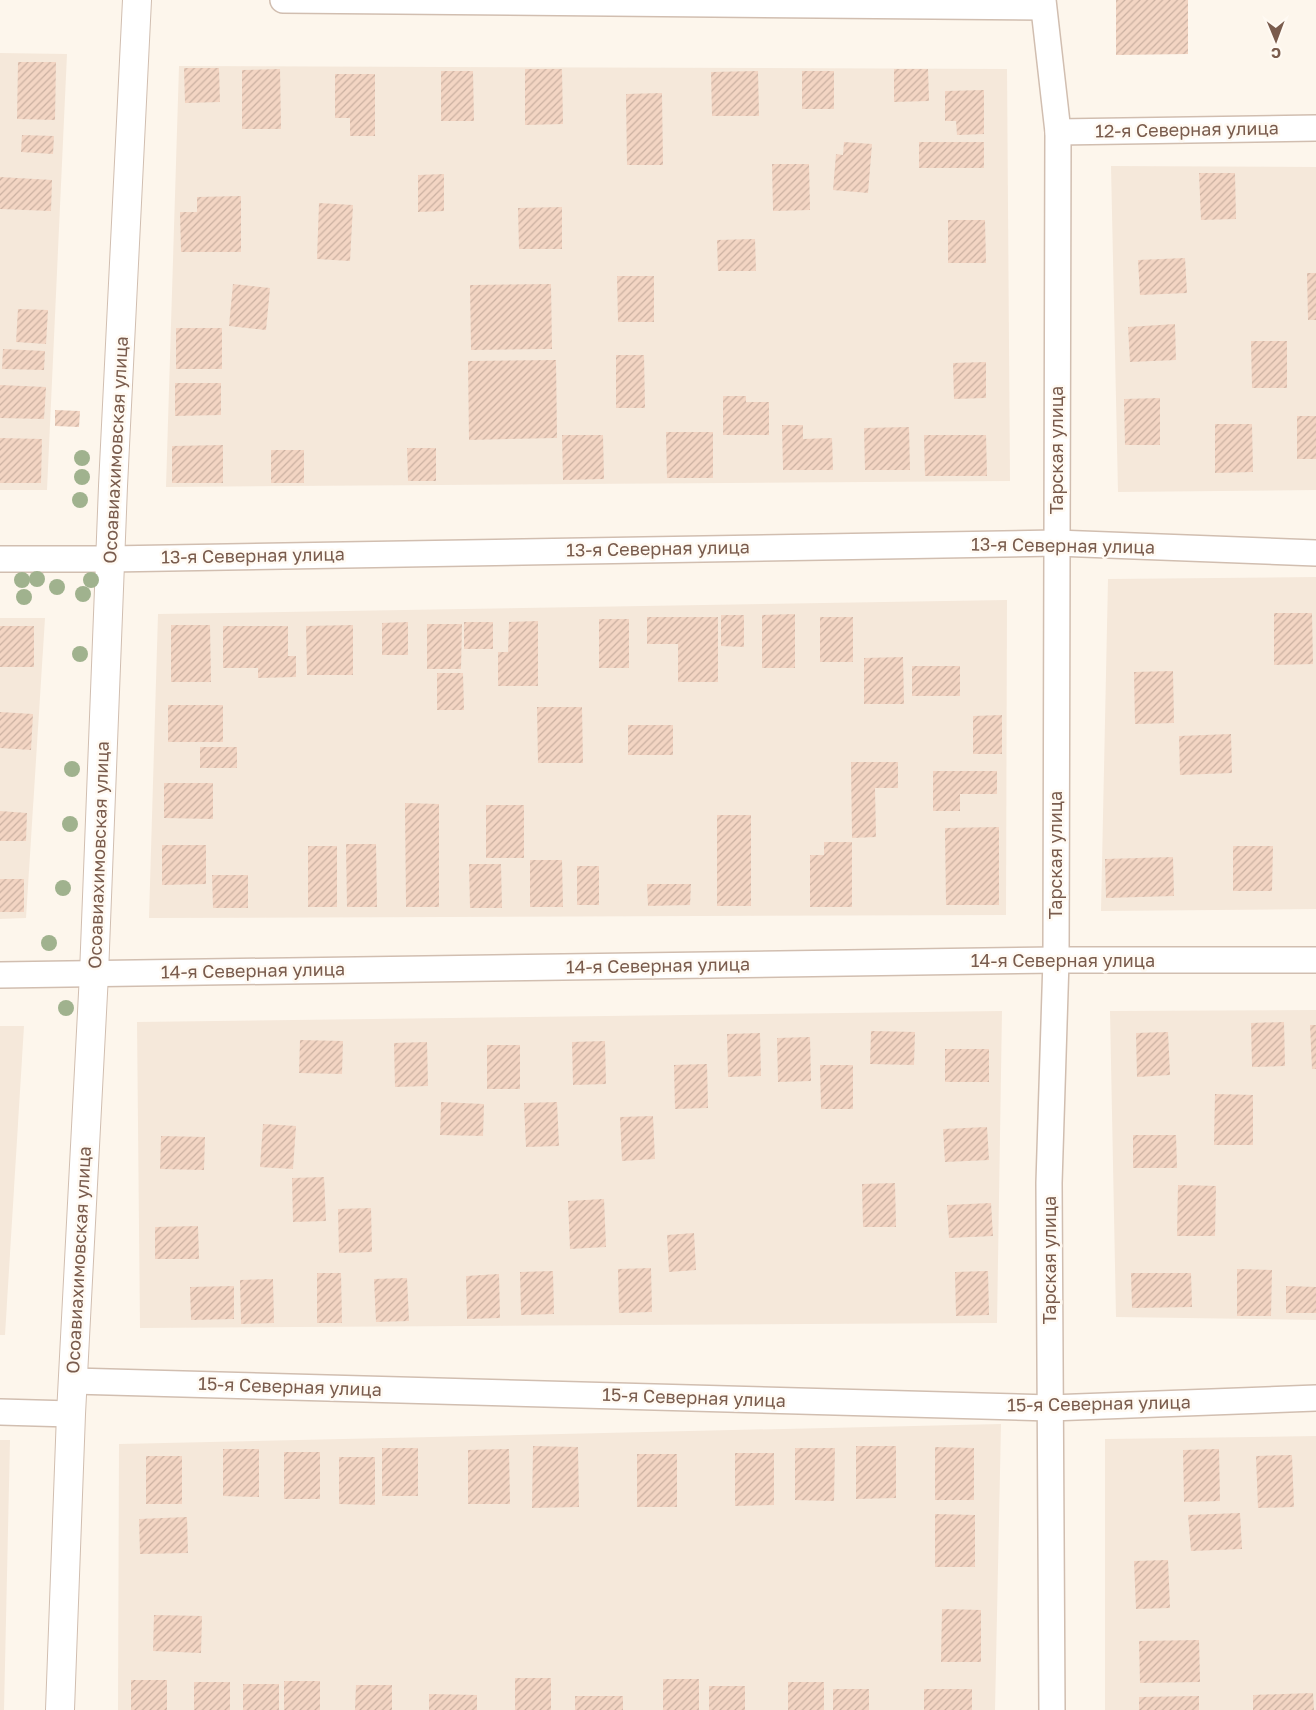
<svg xmlns="http://www.w3.org/2000/svg" width="1316" height="1710" font-family="'Golos Text',sans-serif">
<style>
.residential{fill:#f5e8da}
.building{fill:url(#building-hatch)}
.lines{fill:none;stroke-linecap:round;stroke-linejoin:round}
.minor-casing{stroke:#d1beb0;stroke-width:28}
.tertiary-casing{stroke:#d1beb0;stroke-width:30}
.minor{stroke:#fff;stroke-width:25}
.tertiary{stroke:#fff;stroke-width:28}
.tree{fill:#a0b28e}
.labels{text-anchor:middle;stroke-width:5;stroke-linejoin:round;paint-order:stroke}
.street-label{font-size:18px;fill:#7a5c4d;stroke:#fffaf3}
</style>
<defs>
<pattern id="building-hatch" width="6" height="6" patternUnits="userSpaceOnUse" patternTransform="scale(1.25)"><rect width="6" height="6" fill="#f3d5c3"/><path d="M-1 1l2-2M0 6l6-6M5 7l2-2" fill="none" stroke="#cab0a1"/></pattern>
</defs>
<rect width="100%" height="100%" fill="#fdf6ec"/>
<!-- residential -->
<g class="residential">
<path d="M0,53L67,54L47,490H0Z"/>
<path d="M179,66L1007,69L1010,481L166,487Z"/>
<path d="M1111,166L1316,167V490L1118,492Z"/>
<path d="M1316,577V909L1101,911L1108,579Z"/>
<path d="M1007,600L1006,915L149,918L158,614Z"/>
<path d="M0,618H45L26,918L0,919Z"/>
<path d="M1316,1010V1320L1116,1317L1110,1011Z"/>
<path d="M1002,1011L997,1323L140,1328L137,1022Z"/>
<path d="M0,1026H24L5,1335H0Z"/>
<path d="M1001,1424L995,1710H118L119,1444Z"/>
<path d="M1316,1436V1710H1105V1439Z"/>
<path d="M0,1440H10L4,1710H0Z"/>
</g>
<!-- building -->
<g class="building">
<path d="M1116,0H1188V54L1116,55Z"/>
<path d="M18,62H56L55,120L17,119Z"/>
<path d="M184,68H219L220,102L185,103Z"/>
<path d="M280,69L281,129H242V70Z"/>
<path d="M525,69H562L563,124L525,125Z"/>
<path d="M894,69H928L929,101L894,102Z"/>
<path d="M441,71H473L474,121H441Z"/>
<path d="M758,71L759,116H712L711,72Z"/>
<rect x="802" y="71" width="32" height="38"/>
<path d="M335,74H375V136H350V118H335Z"/>
<path d="M984,90V134L957,135L956,121H945V91Z"/>
<path d="M662,93L663,165H627L626,94Z"/>
<path d="M22,135L54,136L53,154L21,152Z"/>
<path d="M844,142L872,144L868,193L833,190L836,154L843,155Z"/>
<rect x="919" y="142" width="65" height="26"/>
<path d="M772,164H809L810,210L773,211Z"/>
<path d="M1199,173H1235L1236,219L1201,220Z"/>
<path d="M444,174V211L418,212V175Z"/>
<path d="M0,177L52,180L51,211L0,209Z"/>
<path d="M241,196V252H181L180,212H197V197Z"/>
<path d="M319,203L353,205L350,261L317,259Z"/>
<path d="M562,207V249H519L518,208Z"/>
<path d="M948,220H985L986,263H948Z"/>
<path d="M755,239L756,271H718L717,240Z"/>
<path d="M1185,258L1187,293L1140,295L1138,260Z"/>
<path d="M1307,273H1316V320H1308Z"/>
<path d="M617,276H654V322H618Z"/>
<path d="M233,284L270,288L266,330L229,326Z"/>
<path d="M551,284L552,349L471,350L470,285Z"/>
<path d="M18,309L48,310L46,344L16,342Z"/>
<path d="M1175,324L1176,360L1130,362L1128,327Z"/>
<rect x="176" y="328" width="46" height="41"/>
<path d="M1251,341H1287V388H1252Z"/>
<path d="M3,349L45,351L44,370L2,369Z"/>
<path d="M616,355H644L645,408H616Z"/>
<path d="M556,360L557,438L469,440L468,361Z"/>
<path d="M986,362V398L954,399L953,363Z"/>
<path d="M175,383H221V415L175,416Z"/>
<path d="M0,385L46,387L44,419L0,418Z"/>
<path d="M723,396H746V402H769V435H723Z"/>
<path d="M1160,398V445H1125L1124,399Z"/>
<path d="M55,410L80,411L79,427L55,426Z"/>
<rect x="1297" y="416" width="19" height="43"/>
<path d="M1215,424H1252L1253,472L1215,473Z"/>
<path d="M782,425H803V439L832,438L833,470H783Z"/>
<path d="M909,427L910,470H865L864,428Z"/>
<path d="M666,432H713V478H667Z"/>
<path d="M562,435H603L604,479L563,480Z"/>
<path d="M924,435H986L987,476H925Z"/>
<path d="M0,438L42,439L41,483H0Z"/>
<path d="M223,445V483H172V446Z"/>
<path d="M407,448H436V481H408Z"/>
<rect x="271" y="450" width="33" height="33"/>
<path d="M1274,613H1312L1313,664L1274,665Z"/>
<path d="M795,614V668H762V615Z"/>
<path d="M721,615H744V647L721,646Z"/>
<path d="M647,617H718V682H678V644H647Z"/>
<rect x="820" y="617" width="33" height="45"/>
<rect x="599" y="619" width="30" height="49"/>
<path d="M538,621V686H498V652H508L509,622Z"/>
<path d="M408,622V655H382V623Z"/>
<rect x="464" y="622" width="29" height="27"/>
<path d="M427,624H462L461,669H427Z"/>
<path d="M171,625H210L211,682H171Z"/>
<path d="M353,625V675H307L306,626Z"/>
<rect x="0" y="626" width="34" height="41"/>
<path d="M223,626H288V656H296V677L258,678V668H223Z"/>
<path d="M903,657L904,704H864V658Z"/>
<rect x="912" y="666" width="48" height="30"/>
<path d="M1173,671L1174,723L1135,724L1134,672Z"/>
<path d="M437,673H463L464,710H437Z"/>
<rect x="168" y="705" width="55" height="37"/>
<path d="M537,707H582L583,763H538Z"/>
<path d="M0,712L33,714L31,750L0,748Z"/>
<path d="M1002,715V754H973V716Z"/>
<rect x="628" y="725" width="45" height="30"/>
<path d="M1231,734L1232,773L1180,775L1179,736Z"/>
<rect x="200" y="747" width="37" height="21"/>
<path d="M851,762H898V788H875L876,837L852,838Z"/>
<path d="M933,771H997V794H960V811H933Z"/>
<path d="M164,783H213V819L164,818Z"/>
<path d="M405,803L439,804V907H406Z"/>
<rect x="486" y="805" width="38" height="53"/>
<path d="M0,811L27,813L26,841H0Z"/>
<rect x="717" y="815" width="34" height="91"/>
<path d="M999,827V905H946L945,828Z"/>
<path d="M824,842H852V907H810V855H824Z"/>
<path d="M346,844H376L377,907H347Z"/>
<path d="M162,845H206V884L162,885Z"/>
<rect x="308" y="846" width="29" height="61"/>
<path d="M1233,846H1273L1272,891H1233Z"/>
<path d="M1173,857L1174,896L1106,898L1105,859Z"/>
<path d="M530,860H562L563,907H530Z"/>
<path d="M469,864H501L502,908H470Z"/>
<rect x="577" y="866" width="22" height="39"/>
<path d="M212,875H248V908H213Z"/>
<rect x="0" y="879" width="24" height="33"/>
<path d="M647,884H691L690,905L648,906Z"/>
<path d="M1284,1022L1285,1066L1252,1067L1251,1023Z"/>
<path d="M1310,1025H1316V1069H1312Z"/>
<path d="M871,1031L915,1032L914,1065L870,1064Z"/>
<path d="M1168,1032L1170,1075L1137,1077L1136,1033Z"/>
<path d="M760,1033L761,1076L728,1077L727,1034Z"/>
<path d="M810,1037L811,1081L778,1082L777,1038Z"/>
<path d="M300,1040L343,1041L342,1074L299,1073Z"/>
<path d="M605,1041L606,1084L573,1085L572,1042Z"/>
<path d="M427,1042L428,1086L395,1087L394,1043Z"/>
<rect x="487" y="1045" width="33" height="44"/>
<rect x="945" y="1049" width="44" height="33"/>
<path d="M707,1064L708,1108L675,1109L674,1065Z"/>
<path d="M820,1065H853V1109H821Z"/>
<path d="M1215,1094L1253,1095V1145H1214Z"/>
<path d="M441,1102L484,1104L483,1136L440,1135Z"/>
<path d="M557,1102L559,1146L526,1147L524,1103Z"/>
<path d="M653,1116L655,1159L622,1161L620,1117Z"/>
<path d="M263,1124L296,1126L293,1169L260,1167Z"/>
<path d="M987,1127L989,1160L945,1162L943,1129Z"/>
<path d="M1133,1135H1176L1177,1168H1133Z"/>
<path d="M161,1136L205,1137L204,1170L160,1169Z"/>
<path d="M324,1177L326,1221L293,1222L292,1178Z"/>
<path d="M895,1183L896,1227H863L862,1184Z"/>
<path d="M1178,1185L1216,1186L1215,1236H1177Z"/>
<path d="M604,1199L606,1247L570,1249L568,1201Z"/>
<path d="M991,1203L993,1236L949,1238L947,1205Z"/>
<path d="M371,1208L372,1252L339,1253L338,1209Z"/>
<path d="M198,1226L199,1259H155V1227Z"/>
<path d="M694,1233L696,1270L669,1272L667,1235Z"/>
<path d="M651,1268L652,1312L619,1313L618,1269Z"/>
<path d="M1237,1269L1272,1270L1271,1316H1237Z"/>
<path d="M553,1271L554,1314L521,1315L520,1272Z"/>
<path d="M988,1271L989,1315L956,1316L955,1272Z"/>
<path d="M317,1273H341L342,1323H317Z"/>
<path d="M1131,1273H1191L1192,1307L1132,1308Z"/>
<path d="M499,1274L500,1318L467,1319L466,1276Z"/>
<path d="M407,1278L409,1321L376,1322L374,1279Z"/>
<path d="M273,1279L274,1323L241,1324L240,1280Z"/>
<path d="M234,1286V1319L191,1320L190,1287Z"/>
<path d="M1286,1286L1316,1287V1313H1286Z"/>
<path d="M533,1446L578,1447L579,1507L532,1508Z"/>
<path d="M856,1446H896V1498L856,1499Z"/>
<path d="M935,1447L974,1448V1500H935Z"/>
<rect x="382" y="1448" width="36" height="48"/>
<path d="M795,1448H835L834,1501L795,1500Z"/>
<path d="M223,1449H259V1497L223,1496Z"/>
<path d="M509,1449L510,1504H468V1450Z"/>
<path d="M1219,1449L1220,1501L1184,1502L1183,1450Z"/>
<rect x="284" y="1452" width="36" height="47"/>
<path d="M735,1453H774V1505L735,1506Z"/>
<rect x="637" y="1454" width="40" height="53"/>
<path d="M1292,1455L1294,1507L1258,1508L1256,1456Z"/>
<rect x="146" y="1456" width="36" height="48"/>
<path d="M339,1457H375V1505L339,1504Z"/>
<path d="M1240,1513L1242,1549L1191,1551L1188,1515Z"/>
<path d="M935,1514L975,1515V1567H935Z"/>
<path d="M187,1517L188,1553L140,1554L139,1519Z"/>
<path d="M1168,1560L1170,1608L1136,1609L1134,1561Z"/>
<path d="M942,1609L981,1610V1662H941Z"/>
<path d="M154,1615L202,1616L201,1653L153,1651Z"/>
<path d="M1199,1640L1200,1682L1140,1683L1139,1641Z"/>
<rect x="515" y="1678" width="36" height="32"/>
<rect x="663" y="1679" width="36" height="31"/>
<rect x="131" y="1680" width="36" height="30"/>
<rect x="284" y="1681" width="36" height="29"/>
<rect x="194" y="1682" width="36" height="28"/>
<rect x="788" y="1682" width="36" height="28"/>
<rect x="243" y="1684" width="36" height="26"/>
<path d="M356,1685H392V1710H355Z"/>
<rect x="709" y="1686" width="36" height="24"/>
<rect x="833" y="1689" width="36" height="21"/>
<rect x="924" y="1689" width="48" height="21"/>
<path d="M1313,1693L1314,1710H1253V1695Z"/>
<path d="M429,1694L477,1695V1710H429Z"/>
<rect x="575" y="1696" width="48" height="14"/>
<path d="M1199,1696V1710H1139V1697Z"/>
</g>
<g class="lines">
<defs>
<g id="minor">
<path d="M283,0L1043,7"/>
<path d="M1043,0L1058,132L1056,960L1049,1183L1052,1710"/>
<path d="M1058,132L1316,128"/>
<path d="M0,559H110L1056,543L1316,553"/>
<path d="M0,975L1056,960H1316"/>
<path d="M73,1381L1050,1408L1316,1398"/>
<path d="M0,1412L71,1414"/>
</g>
<path id="tertiary" d="M60,1710L71,1414L94,974L113,486L137,0"/>
</defs>
<!-- minor casing -->
<use href="#minor" class="minor-casing"/>
<!-- tertiary casing -->
<use href="#tertiary" class="tertiary-casing"/>
<!-- minor -->
<use href="#minor" class="minor"/>
<!-- tertiary -->
<use href="#tertiary" class="tertiary"/>
</g>
<!-- trees -->
<g class="tree">
<circle cx="82" cy="458" r="8"/>
<circle cx="82" cy="477" r="8"/>
<circle cx="80" cy="500" r="8"/>
<circle cx="37" cy="579" r="8"/>
<circle cx="22" cy="580" r="8"/>
<circle cx="91" cy="580" r="8"/>
<circle cx="57" cy="587" r="8"/>
<circle cx="83" cy="594" r="8"/>
<circle cx="24" cy="597" r="8"/>
<circle cx="80" cy="654" r="8"/>
<circle cx="72" cy="769" r="8"/>
<circle cx="70" cy="824" r="8"/>
<circle cx="63" cy="888" r="8"/>
<circle cx="49" cy="943" r="8"/>
<circle cx="66" cy="1008" r="8"/>
</g>
<g class="labels">
<!-- street labels -->
<g class="street-label">
<text transform="translate(1187 130) rotate(-1)" y="6">12-я Северная улица</text>
<text transform="translate(116 450) rotate(-87)" y="6">Осоавиахимовская улица</text>
<text transform="translate(1057 450) rotate(-90)" y="6">Тарская улица</text>
<text transform="translate(1063 546) rotate(1)" y="6">13-я Северная улица</text>
<text transform="translate(658 549) rotate(-1)" y="6">13-я Северная улица</text>
<text transform="translate(253 556) rotate(-1)" y="6">13-я Северная улица</text>
<text transform="translate(99 855) rotate(-88)" y="6">Осоавиахимовская улица</text>
<text transform="translate(1056 855) rotate(-90)" y="6">Тарская улица</text>
<text x="1063" y="967">14-я Северная улица</text>
<text transform="translate(658 966) rotate(-1)" y="6">14-я Северная улица</text>
<text transform="translate(253 971) rotate(-1)" y="6">14-я Северная улица</text>
<text transform="translate(79 1260) rotate(-87)" y="6">Осоавиахимовская улица</text>
<text transform="translate(1050 1260) rotate(-90)" y="6">Тарская улица</text>
<text transform="translate(290 1387) rotate(2)" y="6">15-я Северная улица</text>
<text transform="translate(694 1398) rotate(2)" y="6">15-я Северная улица</text>
<text transform="translate(1099 1404) rotate(-1)" y="6">15-я Северная улица</text>
</g>
</g>
<!-- north arrow -->
<g transform="translate(1276 40) rotate(179)" stroke="#fffaf3" stroke-width="4" paint-order="stroke">
<path d="M0-4L9 19L0 12L-9 19Z" fill="#7a5c4d"/>
<text y="-8" font-size="14" font-weight="bold" text-anchor="middle" fill="#7a5c4d">С</text>
</g>
</svg>
